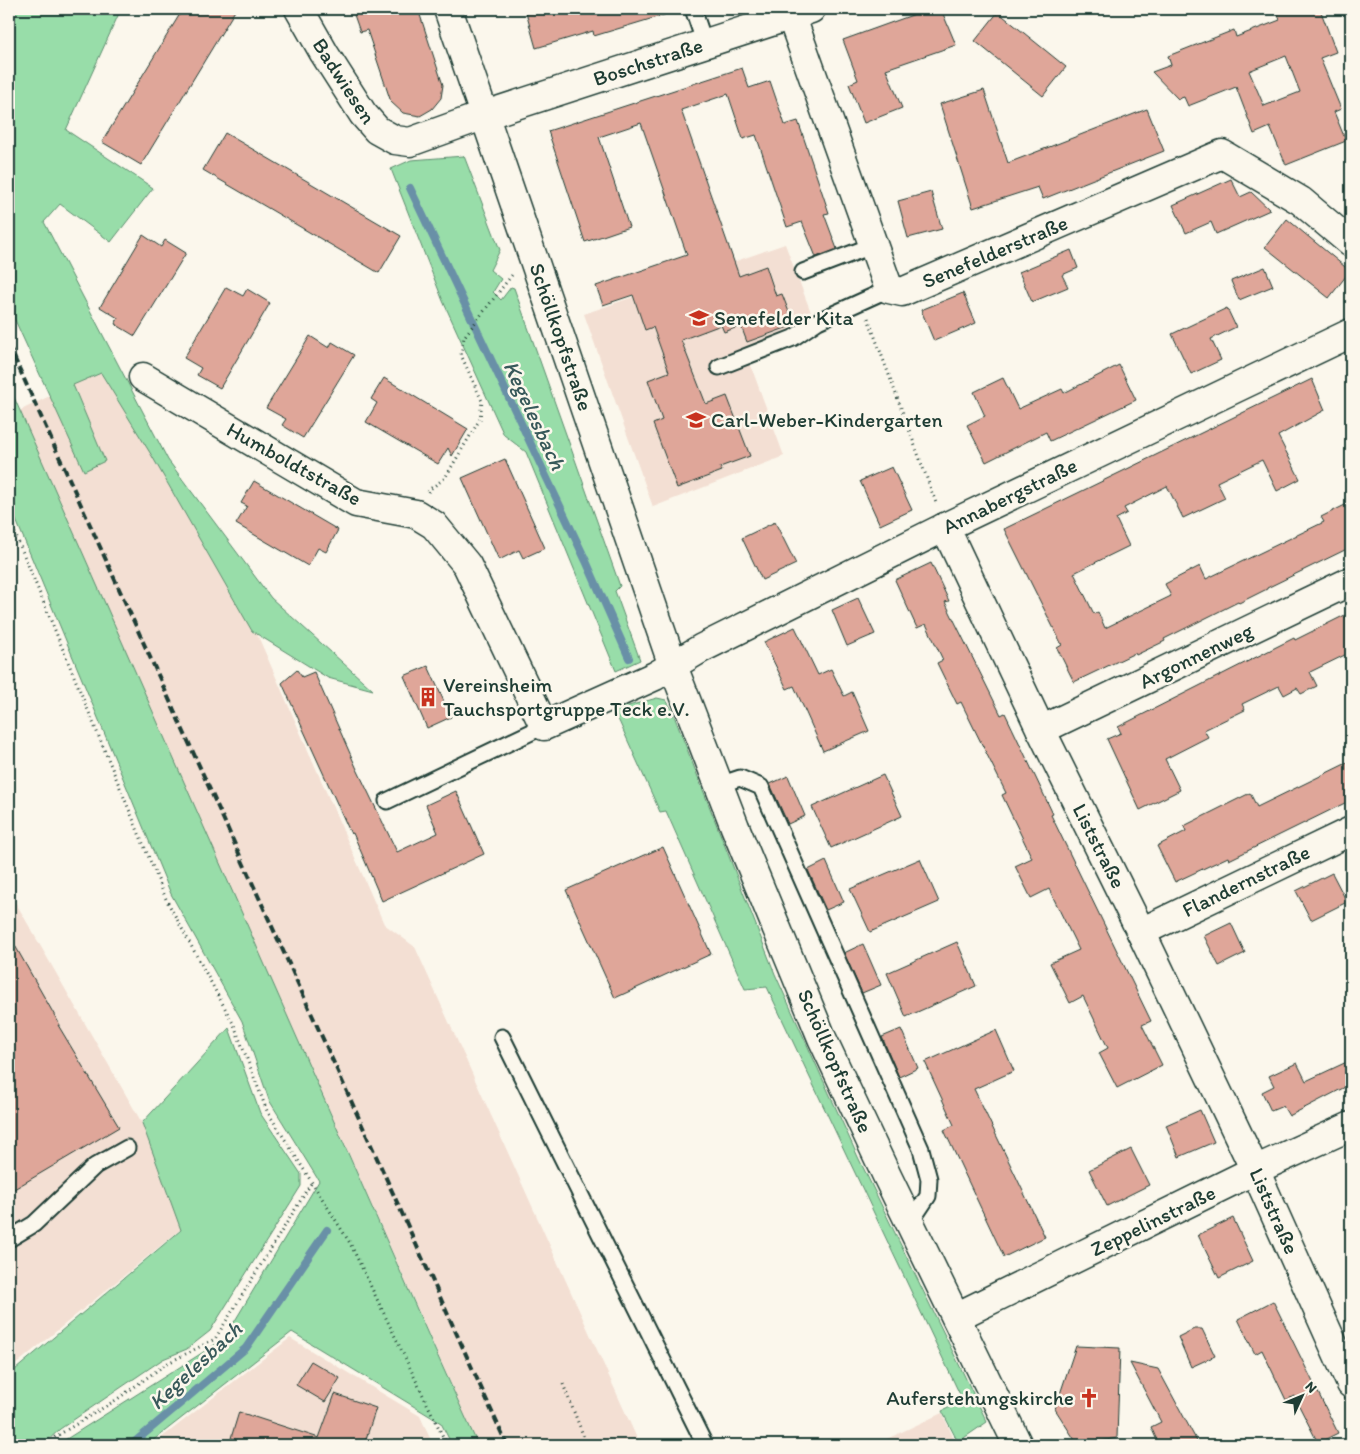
<svg xmlns="http://www.w3.org/2000/svg" width="1360" height="1454" font-family="Itim,sans-serif">
<style>
.built{fill:#f3dfd3}
.green{fill:#98dda9;stroke:#5c8d6e}
.lines{fill:none;stroke-linecap:round;stroke-linejoin:round}
.stream{stroke:#6990a7;stroke-width:8}
.building{fill:#dfa699;stroke:#1f3d34;fill-rule:evenodd}
.lane-casing{stroke:#1f3d34;stroke-width:19}
.street-casing{stroke:#1f3d34;stroke-width:31}
.secondary-casing{stroke:#1f3d34;stroke-width:31}
.path{stroke:#1f3d34;stroke-width:3;stroke-dasharray:1 4;stroke-linecap:butt}
.lane{stroke:#fbf7ec;stroke-width:15}
.street{stroke:#fbf7ec;stroke-width:28}
.secondary{stroke:#fbf7ec;stroke-width:28}
.rail{stroke:#1f3d34;stroke-width:4;stroke-dasharray:8 4;stroke-linecap:butt}
.labels{text-anchor:middle;stroke-width:5;stroke-linejoin:round;paint-order:stroke}
.street-label{font-size:21px;fill:#1f3d34;stroke:#fbf7ec}
.poi-label{font-size:21px;fill:#1f3d34;stroke:#fbf7ec;text-anchor:start}
.water-label{font-size:22px;font-style:italic;fill:#38595a;stroke:#fbf7ec}
</style>
<rect width="100%" height="100%" fill="#fbf7ec"/>
<filter id="ink" filterUnits="userSpaceOnUse"><feTurbulence type="fractalNoise" baseFrequency=".02" numOctaves="2"/><feDisplacementMap in="SourceGraphic" scale="10" xChannelSelector="R" yChannelSelector="G"/><feConvolveMatrix kernelMatrix="1 2 1 2 8 2 1 2 1" color-interpolation-filters="sRGB"/></filter>
<g filter="url(#ink)">
<!-- built -->
<g class="built">
<path d="M785,244L815,323L745,350L784,456L653,507L584,314Z"/>
<path d="M109,367L254,627L384,924L415,947L640,1445H478L19,411Z"/>
<path d="M9,891L142,1123L181,1229L9,1370Z"/>
<path d="M290,1338L420,1416L433,1445H152Z"/>
<path d="M942,1413L957,1445H874Z"/>
</g>
<!-- green -->
<g class="green">
<path d="M9,9H121L66,130L153,188L111,242L60,204L44,222L168,460L271,598L373,690L328,678L252,631L152,456L101,373L73,385L105,461L84,471L9,307Z"/>
<path d="M464,156L500,250L490,270L501,279L493,292L501,300L511,287L514,288L620,586L615,591L640,660L616,671L526,452L504,435L443,301L391,169L411,160Z"/>
<path d="M9,386L435,1350L478,1445H452L441,1423L292,1332L147,1445H57L224,1339L319,1181L269,1100L242,1021L171,894L9,503Z"/>
<path d="M657,698L666,700L671,708L775,974L858,1157L987,1422L958,1442L942,1411L963,1401L767,987L745,989L666,811L660,812L614,710Z"/>
<path d="M229,1028L260,1113L301,1174V1186L210,1331L187,1349L163,1359L60,1429L43,1445H9V1375L181,1230L142,1123Z"/>
</g>
<g class="lines">
<!-- stream -->
<g class="stream">
<path d="M410,188L586,561L629,658"/>
<path d="M131,1445L246,1348L327,1230"/>
</g>
</g>
<!-- building -->
<g class="building">
<path d="M183,9H236L141,165L102,142Z"/>
<path d="M352,9H418L443,85L441,98L432,109L420,116L403,113L391,102L367,30L360,32Z"/>
<path d="M525,9H666L667,14L594,36L593,31L536,48Z"/>
<path d="M929,9H941L956,45L886,69L902,108L864,123L849,84L858,80L843,40Z"/>
<path d="M1276,9H1320L1336,52L1320,58L1341,109L1334,112L1346,141L1286,165L1270,127L1254,134L1236,87L1188,106L1184,97L1178,99L1152,72L1171,65L1168,56L1234,30L1236,37L1280,20ZM1286,56L1300,92L1264,106L1249,71Z"/>
<path d="M998,12L1066,67L1043,96L975,41Z"/>
<path d="M742,68L749,88L770,81L785,125L798,121L829,213L824,214L837,249L816,257L802,222L787,227L756,135L743,139L728,94L681,110L739,276L766,266L776,296L782,294L794,325L747,342L741,326L724,332L721,325L681,340L706,404L727,396L750,456L720,467L722,471L677,488L653,424L662,420L648,380L669,372L653,327L645,330L633,295L603,305L596,286L687,255L641,123L599,137L629,227L585,242L548,131Z"/>
<path d="M984,90L1008,163L1147,109L1164,151L1043,199L1038,187L973,208L940,104Z"/>
<path d="M225,133L401,236L379,273L203,170Z"/>
<path d="M1231,179L1240,197L1251,192L1270,210L1216,234L1211,222L1186,233L1173,205Z"/>
<path d="M931,192L942,229L908,238L898,201Z"/>
<path d="M1287,219L1350,271L1329,298L1265,247Z"/>
<path d="M143,235L161,247L165,240L186,253L135,336L115,324L118,318L100,307Z"/>
<path d="M1071,250L1078,268L1062,275L1068,287L1032,302L1019,272Z"/>
<path d="M1265,267L1273,286L1239,300L1231,281Z"/>
<path d="M226,287L243,296L247,289L270,303L220,388L197,375L201,368L184,358Z"/>
<path d="M963,293L976,323L934,341L921,310Z"/>
<path d="M1227,308L1236,327L1211,339L1221,360L1191,374L1172,334Z"/>
<path d="M310,336L329,348L332,342L354,355L303,438L282,425L286,419L266,408Z"/>
<path d="M1119,365L1136,400L1050,441L1046,432L986,462L967,425L985,416L974,392L1003,378L1018,409L1062,389L1064,393Z"/>
<path d="M384,378L468,429L452,456L448,448L438,464L366,422L377,403L371,399Z"/>
<path d="M1312,379L1325,410L1278,436L1300,479L1277,491L1262,460L1217,482L1225,498L1183,518L1167,486L1124,508L1127,513L1116,519L1129,546L1074,573L1094,614L1098,612L1105,628L1171,596L1165,584L1200,566L1206,579L1324,522L1321,517L1351,502V547L1267,588V589L1239,603L1238,602L1164,639L1165,641L1136,655L1135,653L1074,682L1057,648L1062,645L1004,529Z"/>
<path d="M505,459L545,548L523,558L519,550L499,560L462,478Z"/>
<path d="M892,467L912,510L880,525L860,481Z"/>
<path d="M254,481L338,530L326,552L318,548L308,566L236,524L247,506L241,503Z"/>
<path d="M775,522L796,564L762,580L742,538Z"/>
<path d="M931,563L949,601L945,602L1001,715L1005,713L1053,814L1051,815L1151,1021L1142,1025L1162,1065L1117,1088L1099,1053L1108,1048L1083,996L1070,1003L1050,963L1079,950L1049,889L1031,898L1015,866L1032,858L1002,795L1006,793L961,702L957,704L937,663L943,660L926,624L917,628L895,580Z"/>
<path d="M858,598L875,634L847,646L832,610Z"/>
<path d="M1345,615L1351,628V652L1310,672L1317,686L1301,694L1297,688L1284,695L1279,686L1242,704L1245,710L1204,730L1208,737L1165,759L1180,790L1140,810L1107,739L1121,733L1118,727L1294,638L1295,640Z"/>
<path d="M795,627L818,675L831,669L844,696L852,692L869,731L823,751L794,686L787,689L764,642Z"/>
<path d="M428,666L451,717L427,728L404,676Z"/>
<path d="M297,670L302,677L314,672L356,767L397,852L438,833L426,805L456,791L484,854L382,901L353,833L351,834L282,683Z"/>
<path d="M1351,761V800L1229,860L1228,857L1175,882L1157,846L1186,831L1184,826L1250,793L1257,807Z"/>
<path d="M883,775L902,816L831,848L812,807Z"/>
<path d="M788,776L805,816L788,824L770,784Z"/>
<path d="M663,847L711,954L615,998L566,890Z"/>
<path d="M920,859L939,902L870,932L850,889Z"/>
<path d="M826,861L844,902L826,910L808,870Z"/>
<path d="M1332,873L1347,902L1311,920L1296,891Z"/>
<path d="M1231,923L1245,953L1219,966L1204,936Z"/>
<path d="M9,935L60,1025H58L119,1127L9,1192Z"/>
<path d="M957,942L976,986L906,1017L887,973Z"/>
<path d="M863,944L881,985L862,993L844,953Z"/>
<path d="M901,1029L918,1068L899,1077L882,1037Z"/>
<path d="M996,1030L1014,1071L974,1089L1045,1237L1004,1257L944,1130L954,1125L925,1062Z"/>
<path d="M1351,1060V1084L1289,1116L1283,1106L1271,1111L1262,1092L1274,1086L1269,1076L1297,1063L1306,1081Z"/>
<path d="M1200,1110L1214,1142L1179,1157L1166,1125Z"/>
<path d="M1131,1149L1149,1185L1107,1206L1089,1170Z"/>
<path d="M1233,1218L1253,1261L1219,1278L1198,1235Z"/>
<path d="M1273,1301L1338,1433L1318,1443L1294,1396L1286,1400L1262,1350L1255,1354L1238,1319Z"/>
<path d="M1194,1329H1202L1215,1356L1191,1367L1178,1337Z"/>
<path d="M1076,1346L1120,1348L1117,1438L1078,1445L1055,1409Z"/>
<path d="M311,1361L340,1378L325,1402L296,1385Z"/>
<path d="M1130,1363L1158,1369L1199,1445H1159L1151,1427L1161,1422Z"/>
<path d="M335,1394L376,1408L364,1445H253L231,1438L239,1412L319,1438Z"/>
</g>
<g class="lines">
<defs>
<g id="lane">
<path d="M693,9L705,44"/>
<path d="M803,272L874,245"/>
<path d="M719,367L793,338L818,321L889,289"/>
<path d="M719,785L740,778L761,787L921,1149L929,1179L928,1196L910,1223"/>
<path d="M387,801L544,726"/>
<path d="M502,1037L705,1445"/>
<path d="M9,1239L34,1224L95,1166L127,1148"/>
</g>
<g id="street">
<path d="M299,9L324,53L363,114L377,130L395,140L410,142L485,115L811,9"/>
<path d="M791,15L889,289L902,292L1222,154L1301,201L1351,243"/>
<path d="M143,377L356,503L416,514L434,525L467,565L544,726L655,676L702,648L945,527L1351,333"/>
<path d="M945,527L1041,730L1141,932L1255,1170L1351,1384"/>
<path d="M1041,730L1351,581"/>
<path d="M1141,932L1351,831"/>
<path d="M956,1317L1255,1170L1351,1126"/>
</g>
<path id="secondary" d="M448,9L673,666L735,827L822,1038L887,1176L1018,1445"/>
</defs>
<!-- lane casing -->
<use href="#lane" class="lane-casing"/>
<!-- street casing -->
<use href="#street" class="street-casing"/>
<!-- secondary casing -->
<use href="#secondary" class="secondary-casing"/>
<!-- path -->
<g class="path">
<path d="M868,318L936,503"/>
<path d="M428,492L430,489L445,478L480,419L482,401L461,355L464,337L512,275"/>
<path d="M9,519L166,899L234,1025L267,1111L350,1243L447,1445"/>
<path d="M563,1384L587,1445"/>
<path d="M48,1445L55,1437L116,1400L166,1364L215,1339L312,1182"/>
<path d="M981,1445V1443L987,1440"/>
</g>
<!-- lane -->
<use href="#lane" class="lane"/>
<!-- street -->
<use href="#street" class="street"/>
<!-- secondary -->
<use href="#secondary" class="secondary"/>
<!-- rail -->
<path class="rail" d="M9,346L507,1445"/>
</g>
</g>
<!-- icons -->
<defs>
<symbol id="school-bare" viewBox="-9 -9 18 18"><path d="M0-5L7-2L0 1L-7-2ZM-4 1L0 2.5L4 1V4Q0 6-4 4Z" fill="#c8321e" stroke="#fbf7ec" stroke-width="2.5" paint-order="stroke"/></symbol>
<symbol id="building-bare" viewBox="-9 -9 18 18"><path d="M-4-6H4V6H1V3H-1V6H-4ZM-2.5-4.3h1.7v1.8h-1.7ZM.8-4.3h1.7v1.8H.8ZM-2.5-1h1.7V.8h-1.7ZM.8-1h1.7V.8H.8Z" fill="#c8321e" stroke="#fbf7ec" stroke-width="2.5" paint-order="stroke"/></symbol>
<symbol id="church-bare" viewBox="-9 -9 18 18"><path d="M-1.2-6h2.4v3.5h3.3v2.4h-3.3V6h-2.4V-.1h-3.3v-2.4h3.3Z" fill="#c8321e" stroke="#fbf7ec" stroke-width="2.5" paint-order="stroke"/></symbol>
</defs>
<g fill-rule="evenodd">
<use href="#school-bare" x="685" y="304" width="28" height="28"/>
<use href="#school-bare" x="682" y="406" width="28" height="28"/>
<use href="#building-bare" x="414" y="683" width="28" height="28"/>
<use href="#church-bare" x="1075" y="1384" width="28" height="28"/>
</g>
<g class="labels">
<!-- street labels -->
<g class="street-label">
<text transform="translate(648 62) rotate(-18)" y="7">Boschstraße</text>
<text transform="translate(344 81) rotate(57)" y="7">Badwiesen</text>
<text transform="translate(995 252) rotate(-23)" y="7">Senefelderstraße</text>
<text transform="translate(561 337) rotate(71)" y="7">Schöllkopfstraße</text>
<text transform="translate(294 464) rotate(29)" y="7">Humboldtstraße</text>
<text transform="translate(1010 496) rotate(-26)" y="7">Annabergstraße</text>
<text transform="translate(1196 656) rotate(-26)" y="7">Argonnenweg</text>
<text transform="translate(1099 846) rotate(63)" y="7">Liststraße</text>
<text transform="translate(1246 881) rotate(-26)" y="7">Flandernstraße</text>
<text transform="translate(835 1061) rotate(66)" y="7">Schöllkopfstraße</text>
<text transform="translate(1274 1211) rotate(66)" y="7">Liststraße</text>
<text transform="translate(1153 1221) rotate(-26)" y="7">Zeppelinstraße</text>
</g>
<!-- poi labels -->
<g class="poi-label">
<text x="714" y="325">Senefelder Kita</text>
<text x="711" y="427">Carl-Weber-Kindergarten</text>
<text x="443" y="692">Vereinsheim<tspan x="443" dy="24">Tauchsportgruppe Teck e.V.</tspan></text>
<text x="1074" y="1405" text-anchor="end">Auferstehungskirche</text>
</g>
<!-- water labels -->
<g class="water-label">
<text transform="translate(535 415) rotate(65)" y="8">Kegelesbach</text>
<text transform="translate(195 1365) rotate(-43)" y="8">Kegelesbach</text>
</g>
</g>
<!-- margin -->
<rect width="1360" height="1454" fill="none" stroke="#fbf7ec" stroke-width="30"/>
<rect x="15" y="15" width="1330" height="1424" fill="none" stroke="#1f3d34" stroke-width="2" filter="url(#ink)"/>
<!-- north arrow -->
<g transform="translate(1302 1396) rotate(46)" stroke="#fbf7ec" stroke-width="4" paint-order="stroke">
<path d="M0-4L9 19L0 12L-9 19Z" fill="#1f3d34"/>
<text y="-8" font-size="14" font-weight="bold" text-anchor="middle" fill="#1f3d34">N</text>
</g>
</svg>
